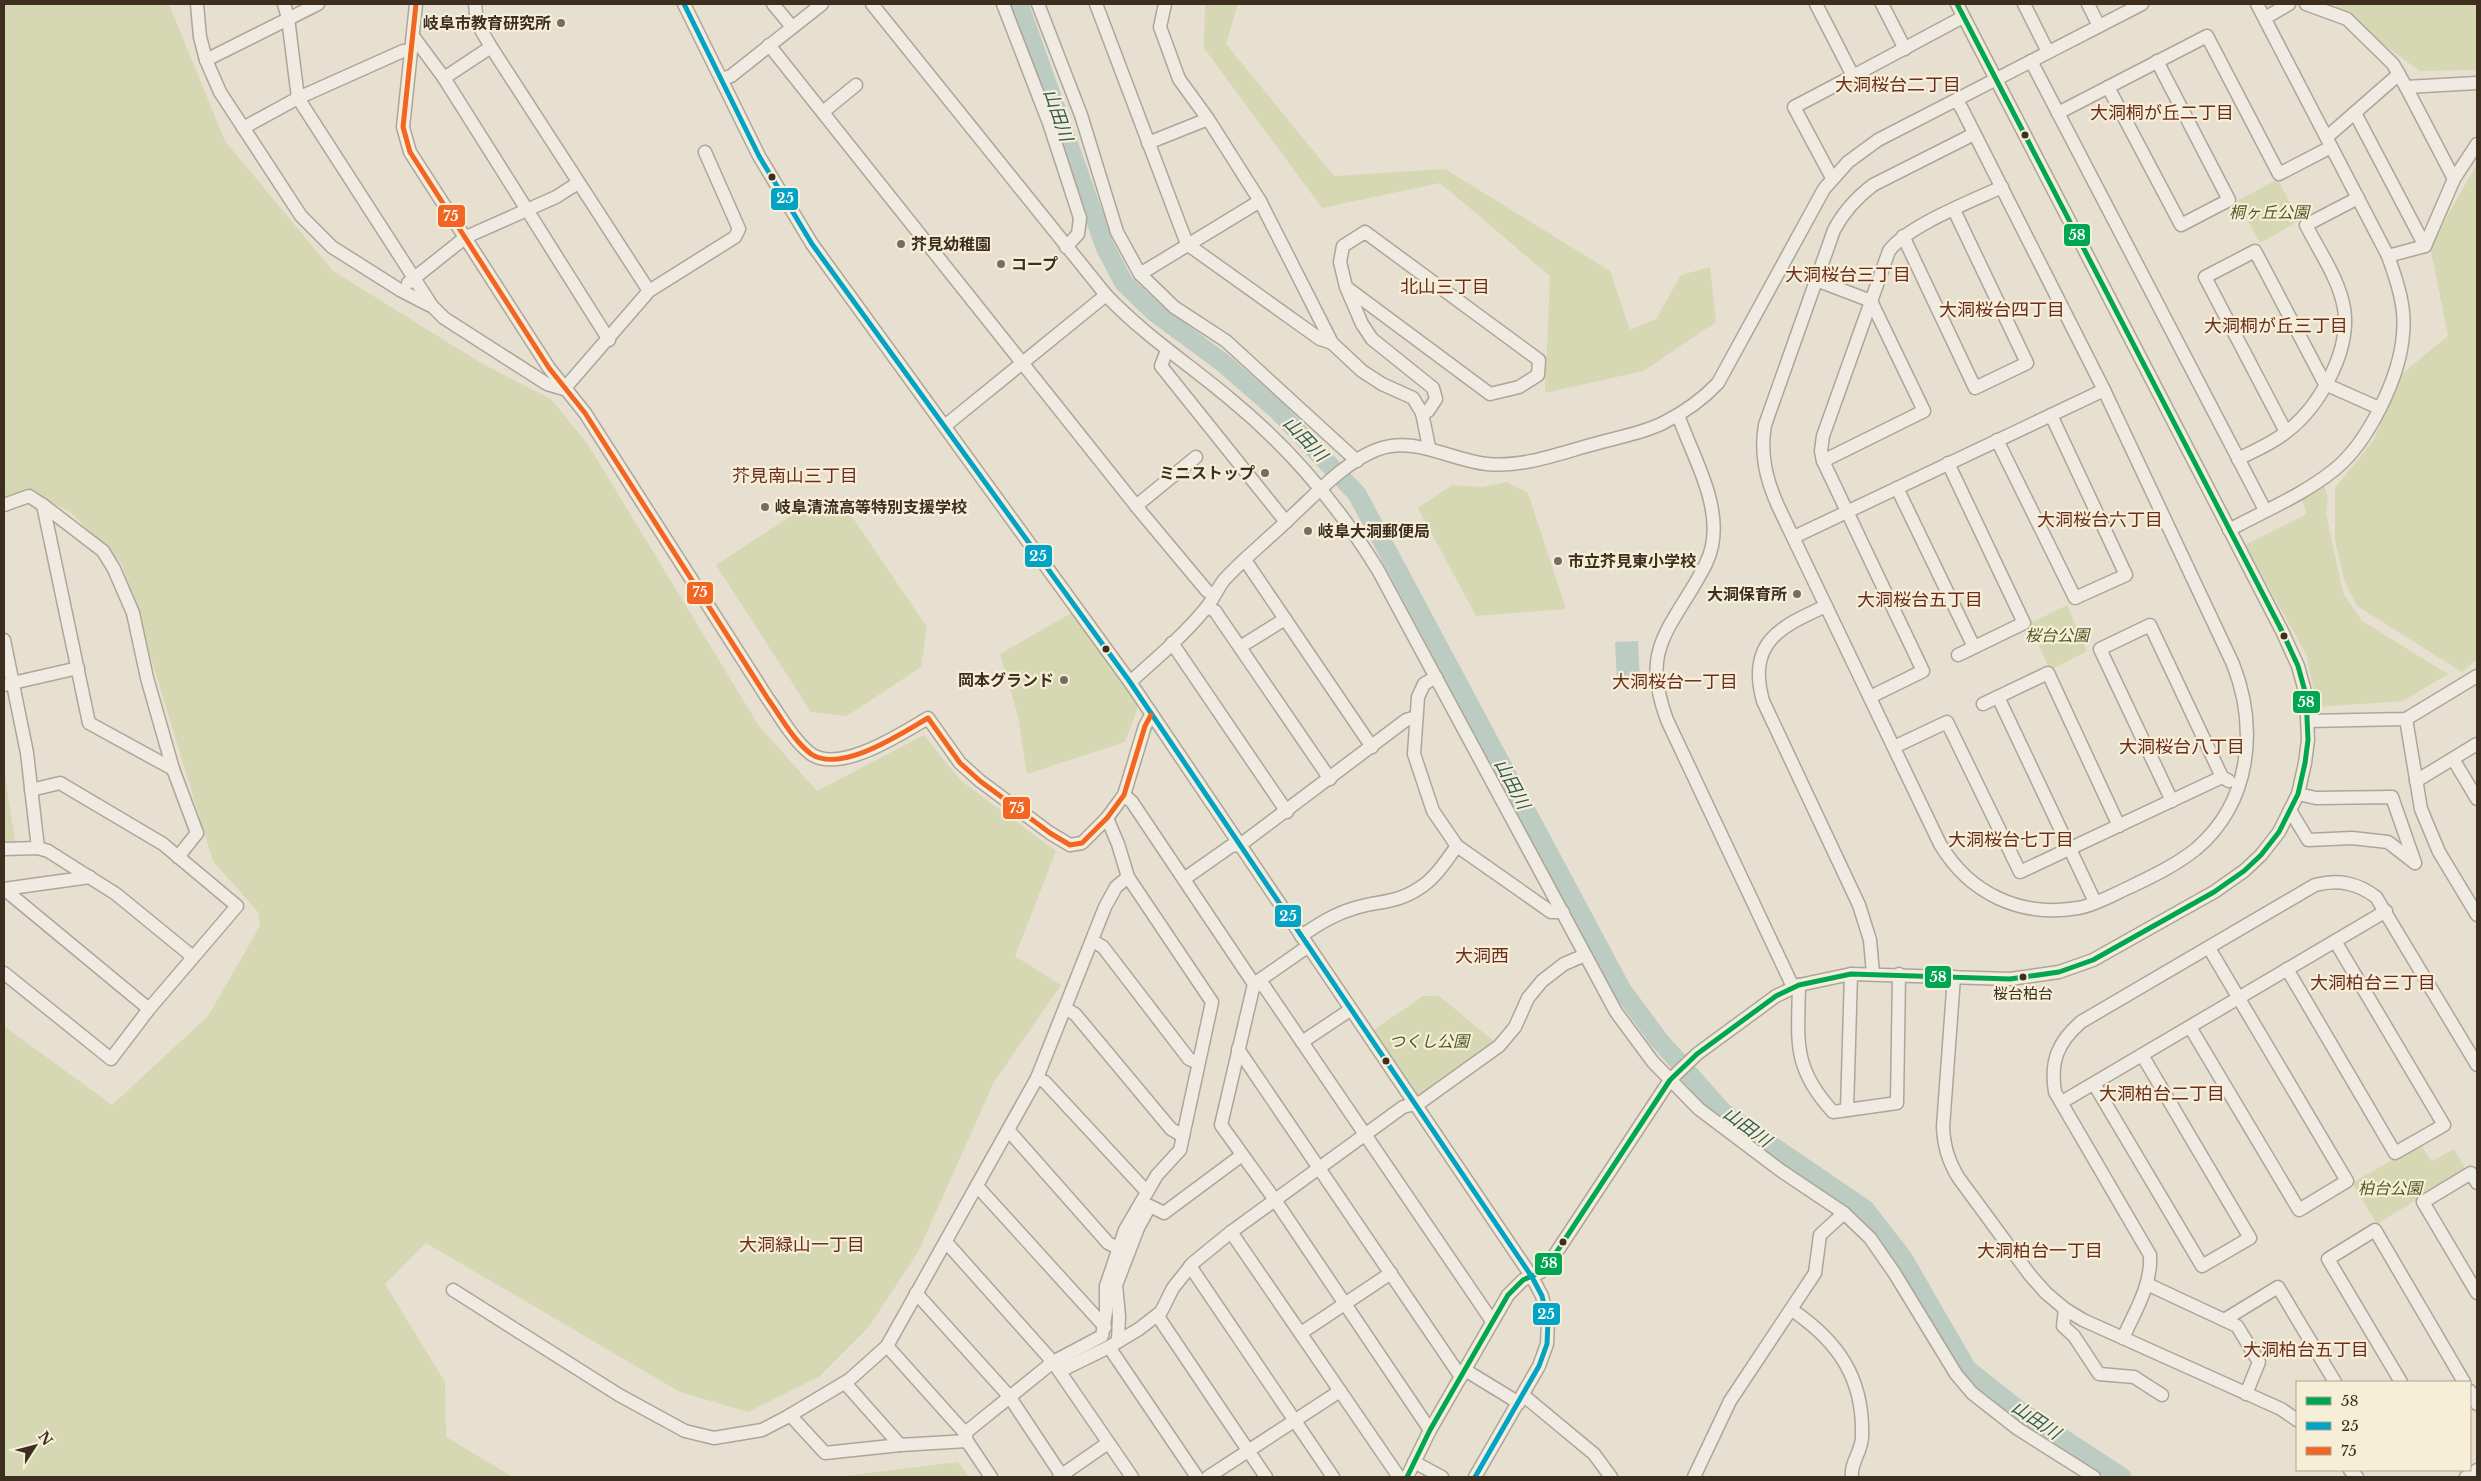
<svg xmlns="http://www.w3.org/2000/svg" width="2481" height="1481" font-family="'Libre Baskerville','Noto Sans JP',serif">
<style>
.green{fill:#d6d7b3}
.water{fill:#bcccc2}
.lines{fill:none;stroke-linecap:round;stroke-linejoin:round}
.river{stroke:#bcccc2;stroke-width:19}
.minor-casing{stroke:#ada599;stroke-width:15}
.minor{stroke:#efebe3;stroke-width:12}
.bus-1-casing{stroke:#f7eed8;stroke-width:9}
.bus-2-casing{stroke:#f7eed8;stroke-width:9}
.bus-3-casing{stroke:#f7eed8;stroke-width:9}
.bus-1{stroke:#00a651;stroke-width:5}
.bus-2{stroke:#03a3c5;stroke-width:5}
.bus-3{stroke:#f26522;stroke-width:5}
.poi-dot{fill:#786c5e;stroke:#f7eed8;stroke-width:2}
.bus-dot{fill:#3d2e20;stroke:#f7eed8;stroke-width:2}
.labels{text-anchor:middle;stroke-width:4.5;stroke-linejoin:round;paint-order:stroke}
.bus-label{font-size:15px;fill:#3d2e20;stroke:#f7eed8}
.poi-label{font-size:16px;font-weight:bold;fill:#3d2e20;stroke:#f7eed8;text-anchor:start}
.park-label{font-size:16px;font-style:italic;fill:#4d5a26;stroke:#f7eed8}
.neighbourhood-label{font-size:18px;fill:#6b2e1e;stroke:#f7eed8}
.water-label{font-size:18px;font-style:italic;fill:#2f5d5a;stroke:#f7eed8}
.line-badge{stroke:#f7eed8;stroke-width:2}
.badge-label{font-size:14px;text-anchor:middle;font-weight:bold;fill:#fff}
</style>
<rect width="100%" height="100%" fill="#e7e0d1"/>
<!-- green -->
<g class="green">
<path d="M4,4H169L225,141L333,271L481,363L551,399L587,443L759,726L817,791L924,735L960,780L1056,851L1015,956L1061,985L994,1082L918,1252L868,1328L820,1376L748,1412L680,1392L426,1243L385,1284L445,1382L446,1437L513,1477H4V1026L112,1105L208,1016L260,926L258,912L213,861L122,564L70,512L32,492L4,501Z"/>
<path d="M1205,4H1238L1226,44L1334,176L1445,169L1610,271L1630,330L1656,319L1681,275L1710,267L1716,322L1643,371L1545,393L1550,276L1440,183L1322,208L1204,48Z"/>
<path d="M2335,4H2477V70L2420,71L2342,14Z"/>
<path d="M2477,164V659L2462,672L2357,606L2345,583L2335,540V488L2373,441L2403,373L2448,336L2430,246Z"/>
<path d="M2278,179L2299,221L2260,243L2237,201Z"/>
<path d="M1507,482L1528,493L1566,609L1476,616L1418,508L1452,485L1482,487Z"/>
<path d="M2323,484L2328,496L2326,513L2343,593L2362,621L2448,674L2403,701L2317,707L2306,654L2245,545L2307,514L2301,497Z"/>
<path d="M817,499L844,505L927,627L921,667L847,716L811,712L716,565Z"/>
<path d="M2067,605L2087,651L2050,670L2029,624Z"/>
<path d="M1073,612L1138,707L1125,742L1027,774L1018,716L1000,654Z"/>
<path d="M4,768L15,842L4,847Z"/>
<path d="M1423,996H1439L1496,1043L1420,1099L1374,1030Z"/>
<path d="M2420,1144L2432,1161L2454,1149L2466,1170L2377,1224L2352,1183Z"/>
<path d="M958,1462L969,1477H828L846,1476Z"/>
</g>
<!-- water -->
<path class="water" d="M1638,641L1640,681L1617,682L1615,642Z"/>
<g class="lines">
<!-- river -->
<path class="river" d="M1019,4L1105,247L1124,283L1154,312L1222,362L1277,410L1357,494L1622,990L1659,1040L1724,1113L1865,1209L1903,1258L1967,1369L2016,1408L2122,1477"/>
<defs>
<g id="minor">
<path d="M197,4L200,37L206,60L220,92L301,216L332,247L400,290L429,305"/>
<path d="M284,4L288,18L298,98L432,306L444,318L547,384L564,389"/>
<path d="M416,4L403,127L410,152L549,368L585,413L768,699C781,717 793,740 811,754C841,774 902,733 928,718L960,763L980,781L1050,833L1070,845L1082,843L1107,818L1124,795L1145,726L1151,715"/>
<path d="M475,4L477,23L491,47L649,291"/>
<path d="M684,4L759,156L812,244L1130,682L1532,1277L1542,1296L1548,1321L1547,1344L1539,1366L1475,1477"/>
<path d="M773,4L792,27"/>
<path d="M872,4L1106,295C1143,334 1187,363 1229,398C1288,446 1338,505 1378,570L1616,1012L1653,1062L1699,1109L1780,1170L1844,1213L1870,1238L1895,1274L1956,1374L1972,1393L2018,1429L2094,1477"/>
<path d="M1003,4L1049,123L1080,218L1078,234L1066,247"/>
<path d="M1038,4L1081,115L1117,232L1140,274L1174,307L1226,341L1357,461"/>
<path d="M1096,4L1187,244L1320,339L1332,343"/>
<path d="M1165,4L1160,27L1179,79L1208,119L1260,201L1332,343L1362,371L1382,384L1413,398L1422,413L1429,447"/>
<path d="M1816,4L1853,76L1963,17"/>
<path d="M1882,4L1905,49"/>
<path d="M2024,4L2048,52"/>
<path d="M2088,4L2099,26"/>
<path d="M2306,4L2347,19L2393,64L2406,87L2477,83"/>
<path d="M2265,18L2289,4"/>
<path d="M413,36L444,78L609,340"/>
<path d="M769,45L1141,512L1207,591L1213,594"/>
<path d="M206,60L318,4"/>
<path d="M2031,61L2265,510"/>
<path d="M444,78L491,47"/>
<path d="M721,79L731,76L822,4"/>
<path d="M2108,87L2181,225L2229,200L2157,61"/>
<path d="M2406,87L2454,179"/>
<path d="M1957,101L1962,109L2104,390L2233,664C2258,728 2251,802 2196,849C2176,865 2153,876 2130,887C2114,894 2096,905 2078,908C2020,918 1969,893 1940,844L1778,506C1766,479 1760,454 1765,425L1834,230C1844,211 1856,198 1873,185L1974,134"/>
<path d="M823,112L856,85"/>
<path d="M2058,113L2207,36L2279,174L2331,147"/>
<path d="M2355,113L2425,246"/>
<path d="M243,128L298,98L403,51L411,50"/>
<path d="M2327,137L2399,74"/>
<path d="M1148,143L1208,119"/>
<path d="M1832,178L1794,107L1853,76"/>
<path d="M1903,236L1975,388L2027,363L1954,210"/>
<path d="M2388,256L2425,246L2454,179L2477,144"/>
<path d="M1140,274L1260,201"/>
<path d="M1816,280L1871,301L1924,411L1823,461"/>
<path d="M408,283L466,237L556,197L578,183"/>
<path d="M1346,287L1490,394L1519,387L1538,375L1539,360L1365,232L1343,246L1340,262L1346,287L1362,324L1372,339L1433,388L1436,399L1428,411L1422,413"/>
<path d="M1167,350L1161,366L1286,522"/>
<path d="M564,389L649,291L735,237L739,229L705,152"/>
<path d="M1678,415C1692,455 1721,502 1712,546C1709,561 1701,573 1693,587C1661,639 1644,658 1667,720L1793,987"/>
<path d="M946,425L1106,295"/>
<path d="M2286,432L2205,277L2255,251L2325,384L2379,408"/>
<path d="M1997,440L2075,598L2126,575L2051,415"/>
<path d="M2238,459C2254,451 2271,444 2285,433C2319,408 2351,351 2344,308C2339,279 2319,251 2306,225L2358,198"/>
<path d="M1948,463L2024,623L1958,655"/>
<path d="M1897,488L1974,647"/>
<path d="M4,505L29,496L43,505L89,723L173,769L197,833L178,857"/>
<path d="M43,505L103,551L114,569L133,613L147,678L173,769"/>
<path d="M1136,506L1196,457"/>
<path d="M2229,530C2264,511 2303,495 2334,470C2368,443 2400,377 2403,334C2406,307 2397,281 2388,256L2257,4"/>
<path d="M1794,537L2104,390"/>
<path d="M1245,560L1372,747"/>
<path d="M1826,606C1779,627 1747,643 1763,701L1859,905L1870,940L1873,973"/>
<path d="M1207,607L1215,611L1330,779"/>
<path d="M4,640L27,753L38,848"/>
<path d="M1172,643L1287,812"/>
<path d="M1240,647L1285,619"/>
<path d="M1436,677L1424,684L1418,697L1414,754L1433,811L1457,846L1551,912H1563"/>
<path d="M1130,682C1156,659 1184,635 1206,608C1213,600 1217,589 1224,580C1245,557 1271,537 1293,515C1318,492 1344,463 1376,450C1415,435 1449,460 1487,464C1523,468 1563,452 1598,443C1619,437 1643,433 1663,423C1683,413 1702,400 1718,383L1824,189L1848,162L1878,140L2142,4"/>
<path d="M4,685L78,668"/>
<path d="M1870,697L1923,671L1823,461L1821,451L1823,436L1889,251C1907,226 1972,201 2002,187"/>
<path d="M1998,697L2095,902"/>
<path d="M1983,704L2048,673L2119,826"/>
<path d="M2406,719L2421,809L2439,852L2477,915"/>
<path d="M2308,721L2406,719L2477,676"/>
<path d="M1894,747L1947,722L2020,872L2222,777"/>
<path d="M2453,759L2477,799"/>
<path d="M2416,781L2477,744"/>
<path d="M2298,794L2316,798L2392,797L2415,863"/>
<path d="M1124,795L1132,802L1254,984L1264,986L1492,1321"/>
<path d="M2172,801L2100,649L2150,625L2222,777L2229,781"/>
<path d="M2290,810L2308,840L2352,838L2388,842L2415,863"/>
<path d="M4,849L38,848L48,851L116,894L193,957"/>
<path d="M1184,879L1231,846L1240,845L1406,720L1416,717"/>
<path d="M4,889L149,1009"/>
<path d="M4,889L90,877"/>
<path d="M1301,936C1319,924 1334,914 1355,908C1378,901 1397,903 1418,889C1435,879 1445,862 1457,846"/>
<path d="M1093,941L1103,947L1189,1059L1198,1063"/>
<path d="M1307,947L1254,984L1221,1125L1275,1200L1430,1430"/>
<path d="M2287,969L2395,1153L2444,1125L2335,941"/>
<path d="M4,973L111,1059L149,1009L237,906L163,844L60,783L31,790"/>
<path d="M1954,977L1943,1127C1944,1146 1948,1160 1958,1177L2030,1275L2046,1293L2065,1309L2083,1320L2281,1409L2297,1420"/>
<path d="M1799,985C1798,1042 1792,1067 1833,1112L1897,1103L1899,974"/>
<path d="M1066,1009L1075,1014L1171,1129L1183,1136"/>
<path d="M2190,1027L2299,1210L2347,1181L2209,948"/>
<path d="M1302,1042L1350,1010"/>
<path d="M1238,1049L1461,1377"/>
<path d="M1037,1078L1045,1082L1147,1192"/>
<path d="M2094,1084L2202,1266L2250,1238L2142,1055"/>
<path d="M2062,1102L2386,911"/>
<path d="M1847,1110L1851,974"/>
<path d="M1009,1131L1108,1243L1118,1248"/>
<path d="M2477,1183L2471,1173L2423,1202L2477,1293"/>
<path d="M977,1186L1105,1327"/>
<path d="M1231,1232L1399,1477"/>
<path d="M946,1242L1053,1362L1132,1477"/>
<path d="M1190,1266L1333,1477"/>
<path d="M2147,1284L2237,1326L2259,1362L2246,1394"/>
<path d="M453,1290L619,1395L685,1431L714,1438L762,1430L787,1417L849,1380L887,1346L1037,1078L1105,907L1116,887L1128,877"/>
<path d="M916,1293L1009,1396L1062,1476"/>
<path d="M2065,1309L2063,1326L2074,1336L2099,1374L2134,1377L2162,1395"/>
<path d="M1792,1310C1839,1342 1864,1379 1862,1437C1862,1451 1850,1463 1852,1477"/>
<path d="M1157,1315L1266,1477"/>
<path d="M2224,1320L2278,1287L2335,1382"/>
<path d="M1301,1333L1391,1273"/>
<path d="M2123,1338C2135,1311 2152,1285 2150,1255L2055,1092C2050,1061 2058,1042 2081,1022L2315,885C2339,879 2357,883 2376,897L2477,1065"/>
<path d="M1118,1341L1119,1316L1116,1285L1138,1228L1150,1206L1164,1213L1242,1155"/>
<path d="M887,1346L965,1433L967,1441L991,1477"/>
<path d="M1109,1347L1197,1477"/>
<path d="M1465,1370L1519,1403"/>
<path d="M1060,1371L1109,1347L1139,1329L1161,1312L1173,1288L1193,1263L1231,1232L1403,1107L1421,1102L1499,1046L1515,1027L1528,998L1542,981L1564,964L1585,955"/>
<path d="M2401,1382L2328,1259L2375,1230L2464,1382"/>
<path d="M845,1383L900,1445L967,1441"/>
<path d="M2470,1391L2477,1404"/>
<path d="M1523,1395L1594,1454L1611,1477"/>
<path d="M790,1415L825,1453L900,1445"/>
<path d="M965,1433L1053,1362L1102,1336L1106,1312V1286L1125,1230L1157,1175L1180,1150L1212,1002L1128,877L1118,844L1107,818"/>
<path d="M1414,1462L1442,1477"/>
<path d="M2350,1470L2357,1477"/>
<path d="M1059,1477L1108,1443"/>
<path d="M1208,1477L1340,1391"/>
<path d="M1407,1477L1430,1430L1508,1295L1523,1280L1541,1272L1550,1262L1670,1080L1697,1054L1776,996L1799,985L1851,974L2010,979L2059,972L2093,960L2214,892L2244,871L2261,855L2279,832L2298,794L2305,763L2308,740L2306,695L2298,666L2282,631L1957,4"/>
<path d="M1694,1477L1730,1401L1815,1273L1820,1235L1844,1213"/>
<path d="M2466,1477L2477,1470"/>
</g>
</defs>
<!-- minor casing -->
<use href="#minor" class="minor-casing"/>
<!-- minor -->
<use href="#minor" class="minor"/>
<defs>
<path id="bus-1" d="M1407,1477L1430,1430L1508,1295L1523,1280L1541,1272L1550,1262L1670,1080L1697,1054L1776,996L1799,985L1851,974L2010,979L2059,972L2093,960L2214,892L2244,871L2261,855L2279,832L2298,794L2305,763L2308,740L2306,695L2298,666L2282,631L1957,4"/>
<path id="bus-2" d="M684,4L759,156L812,244L1130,682L1532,1277L1542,1296L1548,1321L1547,1344L1539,1366L1475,1477"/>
<path id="bus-3" d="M416,4L403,127L410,152L549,368L585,413L768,699C781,717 793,740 811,754C841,774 902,733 928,718L960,763L980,781L1050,833L1070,845L1082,843L1107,818L1124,795L1145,726L1151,715"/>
</defs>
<!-- bus-1 casing -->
<use href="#bus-1" class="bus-1-casing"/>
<!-- bus-2 casing -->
<use href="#bus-2" class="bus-2-casing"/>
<!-- bus-3 casing -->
<use href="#bus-3" class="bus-3-casing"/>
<!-- bus-1 -->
<use href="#bus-1" class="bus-1"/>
<!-- bus-2 -->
<use href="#bus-2" class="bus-2"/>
<!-- bus-3 -->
<use href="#bus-3" class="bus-3"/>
</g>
<!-- markers -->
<g class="poi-dot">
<circle cx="561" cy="23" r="5"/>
<circle cx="901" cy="244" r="5"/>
<circle cx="1001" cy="264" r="5"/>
<circle cx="1265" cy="473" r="5"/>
<circle cx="765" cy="507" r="5"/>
<circle cx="1308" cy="531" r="5"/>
<circle cx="1558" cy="561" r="5"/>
<circle cx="1797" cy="594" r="5"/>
<circle cx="1064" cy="680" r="5"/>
</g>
<g class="bus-dot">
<circle cx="2025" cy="135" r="4.5"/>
<circle cx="772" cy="177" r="4.5"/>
<circle cx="2284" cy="636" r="4.5"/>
<circle cx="1106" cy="649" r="4.5"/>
<circle cx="2023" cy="977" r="4.5"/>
<circle cx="1386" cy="1061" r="4.5"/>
<circle cx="1563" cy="1242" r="4.5"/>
</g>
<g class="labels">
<!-- bus labels -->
<g class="bus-label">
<text x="2023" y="999">桜台柏台</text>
</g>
<!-- poi labels -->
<g class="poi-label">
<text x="551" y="29" text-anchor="end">岐阜市教育研究所</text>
<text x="911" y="250">芥見幼稚園</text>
<text x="1011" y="270">コープ</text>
<text x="1255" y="479" text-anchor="end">ミニストップ</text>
<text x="775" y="513">岐阜清流高等特別支援学校</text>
<text x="1318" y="537">岐阜大洞郵便局</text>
<text x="1568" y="567">市立芥見東小学校</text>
<text x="1787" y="600" text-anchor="end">大洞保育所</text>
<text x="1054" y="686" text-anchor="end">岡本グランド</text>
</g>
<!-- park labels -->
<g class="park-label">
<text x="2269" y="218">桐ヶ丘公園</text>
<text x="2057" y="641">桜台公園</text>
<text x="1429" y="1047">つくし公園</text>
<text x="2390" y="1194">柏台公園</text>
</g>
<!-- neighbourhood labels -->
<g class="neighbourhood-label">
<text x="1898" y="91">大洞桜台二丁目</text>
<text x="2162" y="119">大洞桐が丘二丁目</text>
<text x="1848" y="281">大洞桜台三丁目</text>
<text x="1445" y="293">北山三丁目</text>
<text x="2002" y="316">大洞桜台四丁目</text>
<text x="2276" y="332">大洞桐が丘三丁目</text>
<text x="795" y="482">芥見南山三丁目</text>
<text x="2100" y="526">大洞桜台六丁目</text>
<text x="1920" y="606">大洞桜台五丁目</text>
<text x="1675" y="688">大洞桜台一丁目</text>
<text x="2182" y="753">大洞桜台八丁目</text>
<text x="2011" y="846">大洞桜台七丁目</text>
<text x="1482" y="962">大洞西</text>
<text x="2373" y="989">大洞柏台三丁目</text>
<text x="2162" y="1100">大洞柏台二丁目</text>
<text x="802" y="1251">大洞緑山一丁目</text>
<text x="2040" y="1257">大洞柏台一丁目</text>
<text x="2306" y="1356">大洞柏台五丁目</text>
</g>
<!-- water labels -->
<g class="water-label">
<text transform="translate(1058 115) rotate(71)" y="6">山田川</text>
<text transform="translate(1305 439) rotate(46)" y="6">山田川</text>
<text transform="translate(1512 784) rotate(62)" y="6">山田川</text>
<text transform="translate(1747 1127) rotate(36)" y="6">山田川</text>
<text transform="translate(2036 1420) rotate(34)" y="6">山田川</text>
</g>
</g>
<g class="line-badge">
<rect x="770" y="187" width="29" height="24" rx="5" fill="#03a3c5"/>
<rect x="437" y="204" width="29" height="24" rx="5" fill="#f26522"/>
<rect x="2063" y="223" width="28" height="24" rx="5" fill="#00a651"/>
<rect x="1024" y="544" width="29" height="24" rx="5" fill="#03a3c5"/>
<rect x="686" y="581" width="28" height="24" rx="5" fill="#f26522"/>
<rect x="2292" y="690" width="29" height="24" rx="5" fill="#00a651"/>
<rect x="1002" y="796" width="29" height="24" rx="5" fill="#f26522"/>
<rect x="1274" y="904" width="28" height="24" rx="5" fill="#03a3c5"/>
<rect x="1924" y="965" width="28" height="24" rx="5" fill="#00a651"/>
<rect x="1534" y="1252" width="29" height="24" rx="5" fill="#00a651"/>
<rect x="1532" y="1302" width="29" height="24" rx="5" fill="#03a3c5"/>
</g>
<g class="badge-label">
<text x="785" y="203">25</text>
<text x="451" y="221">75</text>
<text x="2077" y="240">58</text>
<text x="1038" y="561">25</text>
<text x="700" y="597">75</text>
<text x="2306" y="707">58</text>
<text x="1017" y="813">75</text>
<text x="1288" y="921">25</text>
<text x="1938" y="982">58</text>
<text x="1549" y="1268">58</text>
<text x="1546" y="1319">25</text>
</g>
<!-- border -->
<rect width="2481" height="1481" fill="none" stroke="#3d2e20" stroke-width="10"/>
<!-- legend -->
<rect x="2296" y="1381" width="175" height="90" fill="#f7eed8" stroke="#ada18e"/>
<rect x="2306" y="1397" width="25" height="8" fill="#00a651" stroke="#ada18e"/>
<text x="2341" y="1406" font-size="15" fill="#3d2e20">58</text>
<rect x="2306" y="1422" width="25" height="8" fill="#03a3c5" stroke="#ada18e"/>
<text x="2341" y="1431" font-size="15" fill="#3d2e20">25</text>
<rect x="2306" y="1447" width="25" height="8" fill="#f26522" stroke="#ada18e"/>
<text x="2341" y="1456" font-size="15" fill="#3d2e20">75</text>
<!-- north arrow -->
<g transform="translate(35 1446) rotate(54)" stroke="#f7eed8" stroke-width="4" paint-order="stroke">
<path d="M0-4L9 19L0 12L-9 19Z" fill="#3d2e20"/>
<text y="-8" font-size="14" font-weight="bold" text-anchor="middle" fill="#3d2e20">N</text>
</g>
</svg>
